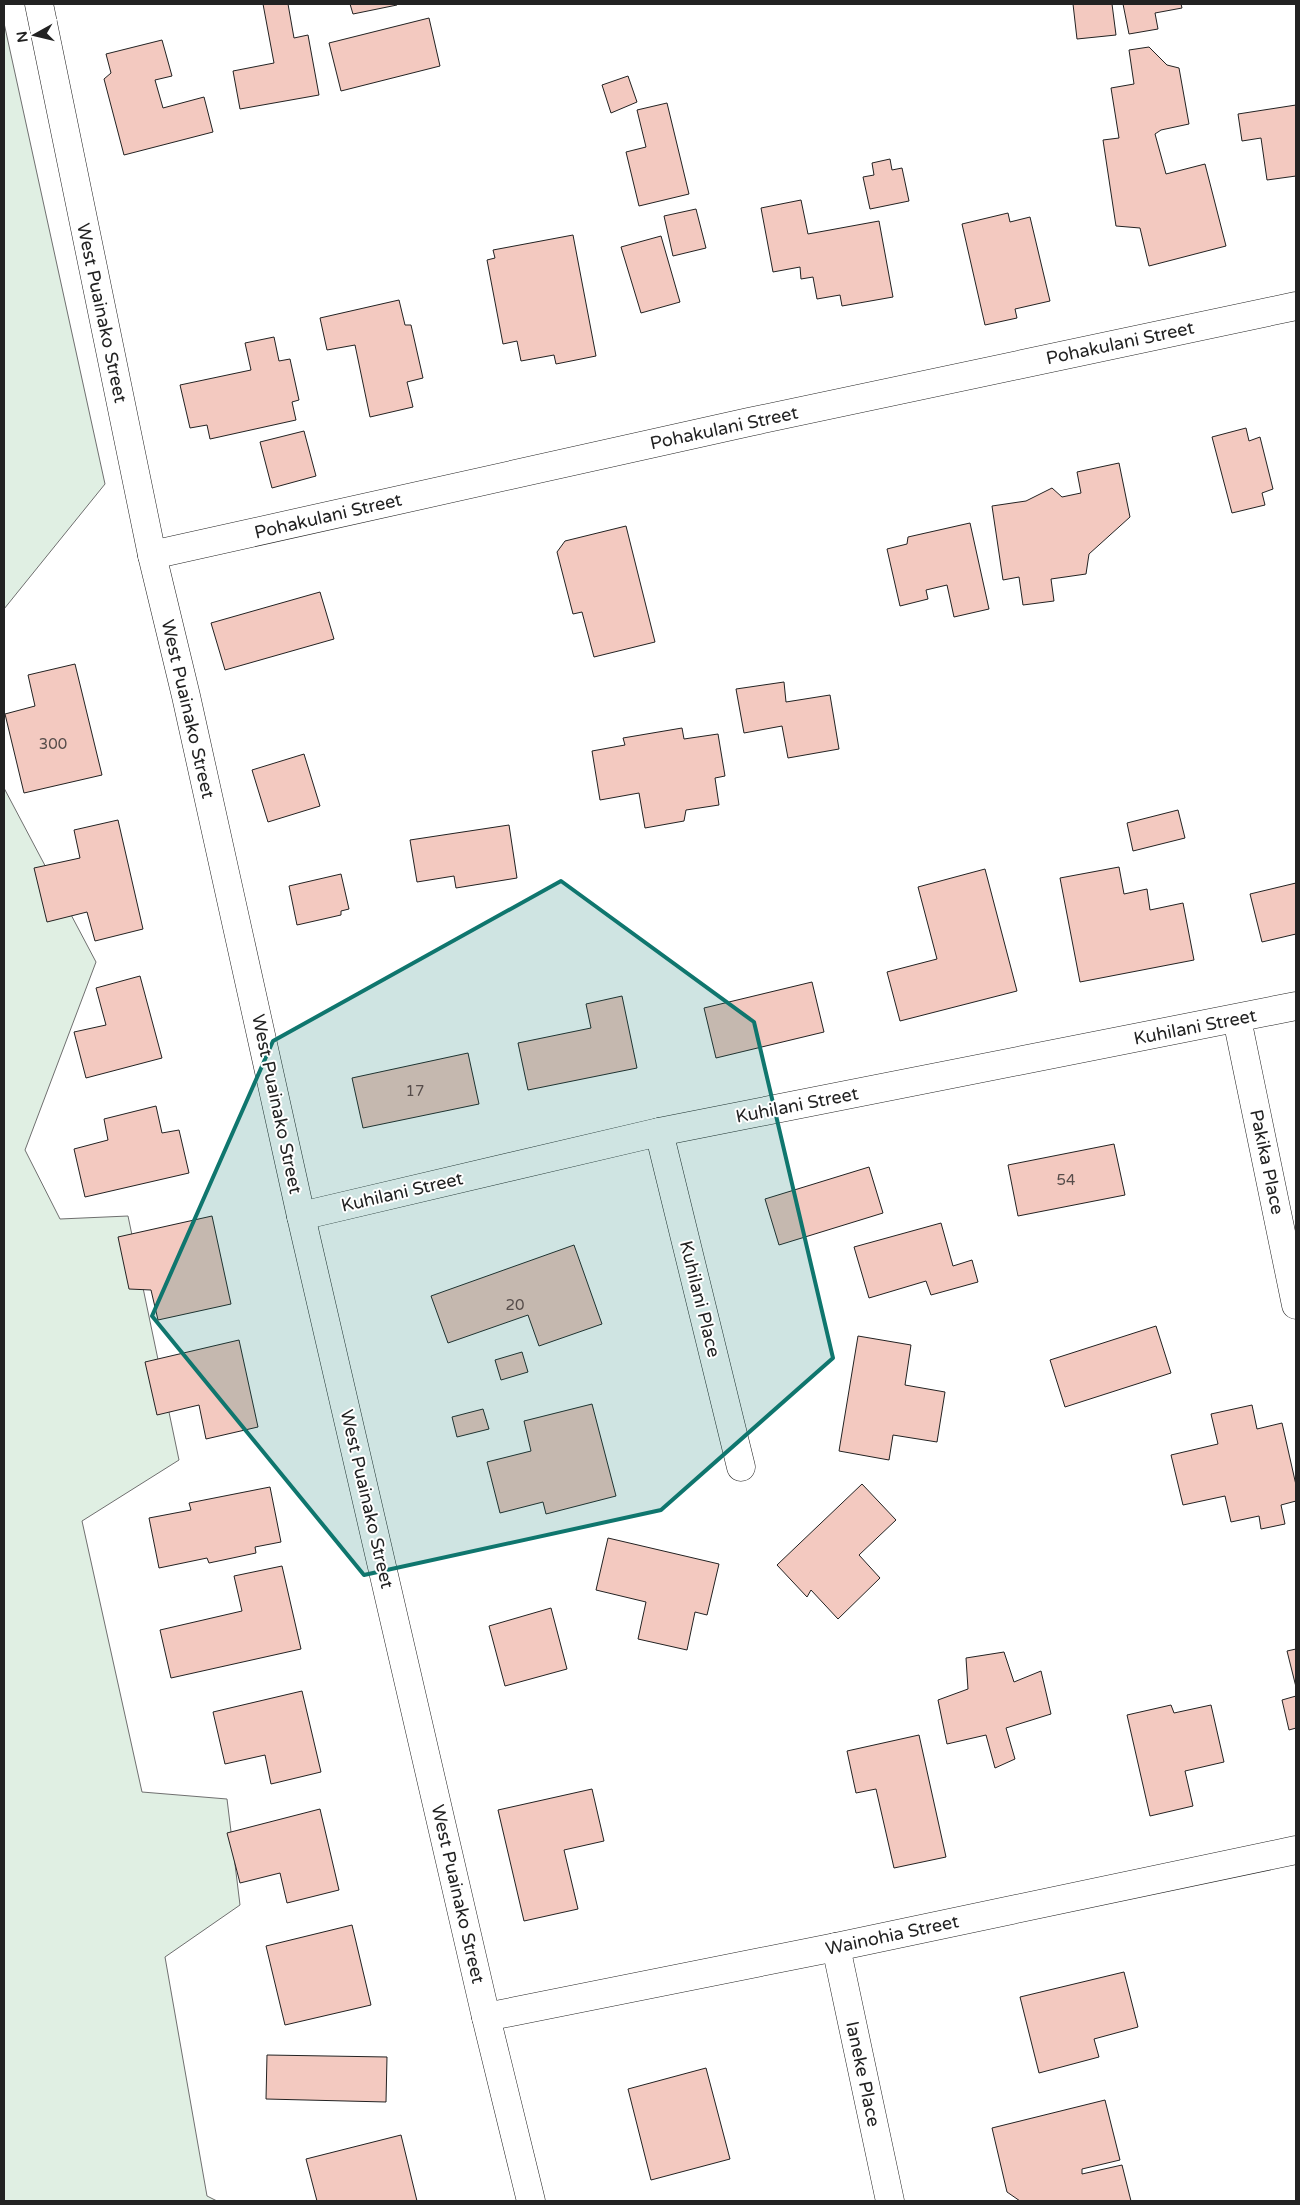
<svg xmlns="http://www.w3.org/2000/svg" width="1300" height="2205" font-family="'Varela Round',sans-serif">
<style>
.green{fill:#e0efe3;stroke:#6f6f6f}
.building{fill:#f3c9c0;stroke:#222}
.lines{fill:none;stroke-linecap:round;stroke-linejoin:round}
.minor-casing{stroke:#222;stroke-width:29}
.highway-casing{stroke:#222;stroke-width:29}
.minor{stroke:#fff;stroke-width:28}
.highway{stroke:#fff;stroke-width:28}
.marked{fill:#0f766e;fill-opacity:0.2;stroke:#0f766e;stroke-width:4;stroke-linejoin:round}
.labels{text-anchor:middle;stroke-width:4;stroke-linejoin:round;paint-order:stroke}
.number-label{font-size:15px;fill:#564c4a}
.street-label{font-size:18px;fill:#222;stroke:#fff}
</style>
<rect width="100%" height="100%" fill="#fff"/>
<!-- green -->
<g class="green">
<path d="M4,23L105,484L4,609Z"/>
<path d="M4,788L96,962L25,1150L60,1219L128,1216L179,1460L82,1521L142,1792L227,1799L240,1905L165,1957L207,2196L217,2201H4Z"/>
</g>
<!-- building -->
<g class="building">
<path d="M263,4H288L294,38L308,35L319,95L240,109L233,71L274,63Z"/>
<path d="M350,4H397V5L353,14Z"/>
<path d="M1073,4H1112L1116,35L1077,39Z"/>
<path d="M1123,4H1181L1182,8L1155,13L1158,29L1129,34Z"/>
<path d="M429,18L440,66L341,91L329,43Z"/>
<path d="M162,40L172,76L155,80L163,108L204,97L213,132L124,155L104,79L111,73L106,54Z"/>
<path d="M1149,47L1167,65L1179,68L1189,124L1161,130L1155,134L1166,174L1205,164L1226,246L1149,266L1140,228L1116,226L1103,140L1119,138L1111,88L1134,84L1129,50Z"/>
<path d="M628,76L637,102L611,113L602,85Z"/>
<path d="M667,103L689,194L639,206L626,152L646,147L637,110Z"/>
<path d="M1296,105V176L1267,180L1261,138L1242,141L1238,114Z"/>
<path d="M890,159L892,170L902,168L909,201L870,209L863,177L874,175L872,163Z"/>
<path d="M801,200L808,234L879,221L893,297L842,306L840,295L817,299L813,277L801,279L800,267L773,272L761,208Z"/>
<path d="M696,209L706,248L673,256L664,216Z"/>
<path d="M1008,213L1010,222L1030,217L1050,301L1015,309L1017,318L985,325L962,224Z"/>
<path d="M573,235L596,356L556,364L554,355L521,361L517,341L503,344L487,260L495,258L493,250Z"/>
<path d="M661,236L680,302L641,313L621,247Z"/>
<path d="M399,300L405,325H411L423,378L407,382L413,407L370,417L355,345L327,350L320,318Z"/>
<path d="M274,337L279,361L290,359L299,400L292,402L296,420L210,439L207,425L190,428L180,385L251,370L245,343Z"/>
<path d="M1246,428L1249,441L1260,437L1273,489L1262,493L1265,505L1232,513L1212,437Z"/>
<path d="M304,431L316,476L272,488L260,442Z"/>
<path d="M1119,463L1130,517L1089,554L1086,574L1051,579L1054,601L1023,605L1019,577L1003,580L992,506L1026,501L1052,488L1062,497L1081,493L1077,472Z"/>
<path d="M970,523L989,609L954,617L947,585L926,590L928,599L900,606L887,549L907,544L908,537Z"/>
<path d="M626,526L655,642L594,657L582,612L573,614L557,552L565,541Z"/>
<path d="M320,592L334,639L225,670L211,623Z"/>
<path d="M75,664L102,775L24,793L5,714L35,706L28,675Z"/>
<path d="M784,682L786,702L830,695L839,749L788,758L782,726L744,733L736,689Z"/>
<path d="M682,728L684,739L718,734L725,776L715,778L719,805L686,810L684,821L645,828L639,793L600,800L592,751L625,745L623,738Z"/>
<path d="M304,754L320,806L268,822L252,770Z"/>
<path d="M1178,810L1185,838L1133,851L1127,823Z"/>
<path d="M118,820L143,929L95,941L87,912L47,922L34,868L80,858L74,830Z"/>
<path d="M509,825L517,878L456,888L454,876L417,882L410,840Z"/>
<path d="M1119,867L1124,894L1147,889L1150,910L1183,903L1194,960L1080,982L1060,878Z"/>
<path d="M985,869L1017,991L900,1021L887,972L937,959L918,887Z"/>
<path d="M341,874L349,909L341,911V915L297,925L289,886Z"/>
<path d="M1296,883V934L1262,942L1250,894Z"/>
<path d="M140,976L162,1058L86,1078L74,1032L106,1025L96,988Z"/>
<path d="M812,982L824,1032L716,1058L704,1008Z"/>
<path d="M622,996L637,1068L528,1090L518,1043L591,1028L586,1004Z"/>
<path d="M468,1053L479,1104L363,1128L352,1078Z"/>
<path d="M156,1106L162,1133L179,1130L189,1173L85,1197L74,1149L108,1140L104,1119Z"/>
<path d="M1114,1144L1125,1195L1018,1216L1008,1165Z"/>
<path d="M869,1167L883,1213L779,1245L765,1199Z"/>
<path d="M212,1216L231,1304L158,1320L151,1290L129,1289L118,1237Z"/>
<path d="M941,1223L953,1266L972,1260L978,1282L931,1295L926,1281L869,1298L854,1247Z"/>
<path d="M574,1245L602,1324L539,1346L528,1315L448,1343L431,1296Z"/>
<path d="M1156,1326L1171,1373L1065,1407L1050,1360Z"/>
<path d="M858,1336L911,1345L905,1385L945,1392L937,1442L893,1435L889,1460L839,1451Z"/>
<path d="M239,1340L258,1427L206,1439L199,1405L157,1415L145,1362Z"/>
<path d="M522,1352L528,1372L501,1380L495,1360Z"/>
<path d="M592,1404L616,1496L546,1514L543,1502L500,1513L487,1462L531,1451L524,1421Z"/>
<path d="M1252,1405L1257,1429L1282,1423L1296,1485V1501L1281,1505L1285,1524L1261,1529L1259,1516L1231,1522L1225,1496L1183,1505L1171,1455L1218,1444L1211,1414Z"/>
<path d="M483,1409L489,1429L457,1437L452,1417Z"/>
<path d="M862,1484L896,1520L859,1555L880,1578L838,1619L811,1590L807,1597L777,1565Z"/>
<path d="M270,1487L281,1542L255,1547L256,1553L209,1563L207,1558L159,1568L149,1518L191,1510L189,1503Z"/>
<path d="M608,1538L719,1564L707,1615L695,1612L687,1650L638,1639L646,1602L596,1590Z"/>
<path d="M282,1566L301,1649L171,1678L160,1630L242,1611L234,1576Z"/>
<path d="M551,1608L567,1669L505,1686L489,1626Z"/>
<path d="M1296,1649V1687L1287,1651Z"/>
<path d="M1004,1652L1014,1682L1041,1671L1051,1714L1006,1728L1015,1759L995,1768L986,1735L947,1744L938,1700L968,1689L966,1658Z"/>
<path d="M302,1691L321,1772L271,1784L265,1755L225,1764L213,1712Z"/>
<path d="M1296,1696V1728L1289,1730L1282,1700Z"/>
<path d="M1171,1705L1174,1713L1211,1705L1224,1762L1185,1771L1193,1806L1150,1816L1127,1715Z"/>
<path d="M919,1735L946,1857L894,1868L876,1789L856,1793L847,1751Z"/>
<path d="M592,1789L604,1841L564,1850L578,1909L524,1921L498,1810Z"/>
<path d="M320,1809L339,1890L287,1903L280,1873L240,1883L227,1833Z"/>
<path d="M352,1925L371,2005L285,2025L266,1946Z"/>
<path d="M1124,1972L1138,2027L1094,2039L1099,2057L1039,2073L1020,1997Z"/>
<path d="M267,2055L387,2057L386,2102L266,2099Z"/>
<path d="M706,2068L730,2159L651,2180L628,2089Z"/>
<path d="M1105,2100L1120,2160L1082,2169V2174L1122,2165L1131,2201H1020L1007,2192L992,2128Z"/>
<path d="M401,2135L417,2201H317L306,2159Z"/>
</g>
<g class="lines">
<defs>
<g id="minor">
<path d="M152,555L749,422L1296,306"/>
<path d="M1237,1019L1296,1305"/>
<path d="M659,1132L741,1467"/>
<path d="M301,1216L659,1132L1296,1006"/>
<path d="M836,1947L890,2201"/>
<path d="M486,2017L836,1947L1296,1850"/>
</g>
<path id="highway" d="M39,4L152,555L186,696L301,1216L486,2017L531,2201"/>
</defs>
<!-- minor casing -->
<use href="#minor" class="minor-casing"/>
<!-- highway casing -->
<use href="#highway" class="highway-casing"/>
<!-- minor -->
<use href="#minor" class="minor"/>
<!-- highway -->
<use href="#highway" class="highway"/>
</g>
<!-- marked area -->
<path class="marked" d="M561,881L754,1022L833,1358L661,1510L364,1575L152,1316L273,1041Z"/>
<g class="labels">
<!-- number labels -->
<g class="number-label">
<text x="53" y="749">300</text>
<text x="415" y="1096">17</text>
<text x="1066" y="1185">54</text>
<text x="515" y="1310">20</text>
</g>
<!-- street labels -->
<g class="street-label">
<text transform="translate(102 313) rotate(78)" y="6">West Puainako Street</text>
<text transform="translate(1120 343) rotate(-12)" y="6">Pohakulani Street</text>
<text transform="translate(724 428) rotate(-12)" y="6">Pohakulani Street</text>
<text transform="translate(328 516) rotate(-13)" y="6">Pohakulani Street</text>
<text transform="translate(188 709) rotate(77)" y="6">West Puainako Street</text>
<text transform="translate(1195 1027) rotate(-11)" y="6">Kuhilani Street</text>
<text transform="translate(277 1104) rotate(78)" y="6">West Puainako Street</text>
<text transform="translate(797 1105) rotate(-11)" y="6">Kuhilani Street</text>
<text transform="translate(1267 1162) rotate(78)" y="6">Pakika Place</text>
<text transform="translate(402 1192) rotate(-13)" y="6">Kuhilani Street</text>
<text transform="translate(700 1299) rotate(76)" y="6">Kuhilani Place</text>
<text transform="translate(367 1499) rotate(77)" y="6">West Puainako Street</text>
<text transform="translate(458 1894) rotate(77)" y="6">West Puainako Street</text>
<text transform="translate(892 1935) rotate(-12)" y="6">Wainohia Street</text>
<text transform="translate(863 2074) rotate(78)" y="6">Ianeke Place</text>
</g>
</g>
<!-- border -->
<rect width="1300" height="2205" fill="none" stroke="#222222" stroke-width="10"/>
<!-- north arrow -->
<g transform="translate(35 35) rotate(262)" stroke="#ffffff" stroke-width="4" paint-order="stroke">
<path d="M0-4L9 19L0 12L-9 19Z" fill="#222222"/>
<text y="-8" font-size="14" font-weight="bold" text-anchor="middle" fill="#222222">N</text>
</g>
</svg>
